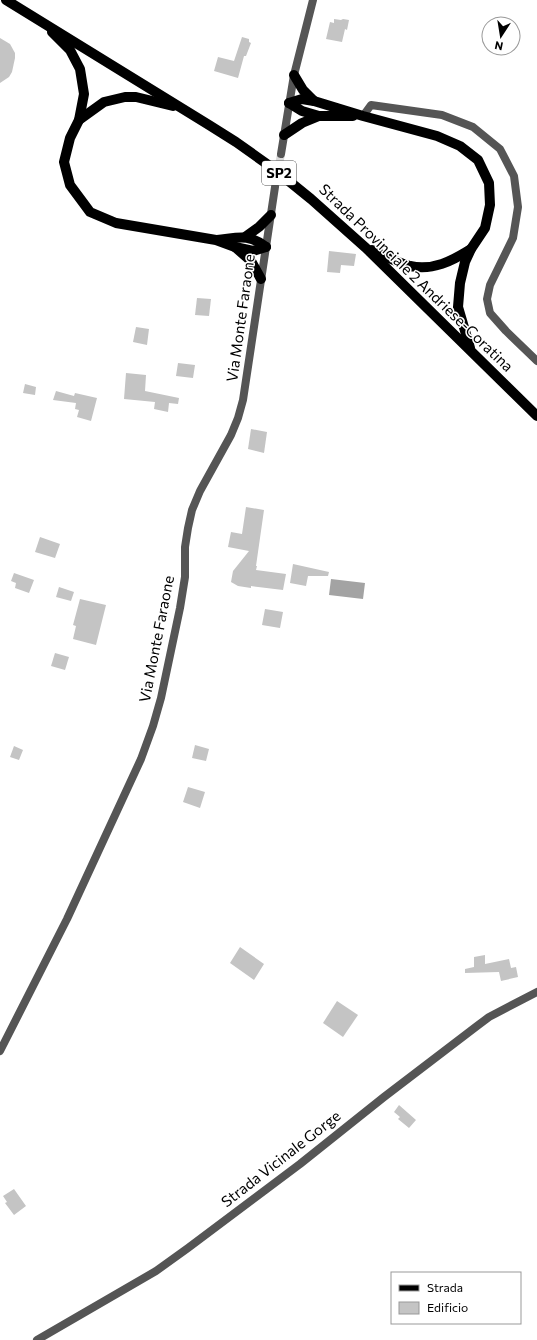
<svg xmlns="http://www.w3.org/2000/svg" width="537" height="1340" font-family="Commissioner,sans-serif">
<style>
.water{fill:#a3a3a3}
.building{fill:#c4c4c4}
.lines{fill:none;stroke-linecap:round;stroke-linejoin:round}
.tertiary-tunnel{stroke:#d9d9d9;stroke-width:8;stroke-dasharray:8 4;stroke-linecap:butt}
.minor{stroke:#555;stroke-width:8}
.tertiary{stroke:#555;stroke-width:8}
.primary{stroke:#000;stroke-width:10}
.labels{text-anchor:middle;stroke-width:3;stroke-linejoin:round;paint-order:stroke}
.shield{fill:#fff;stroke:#4c4c4c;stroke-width:1}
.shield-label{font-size:14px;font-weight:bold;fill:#000}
.street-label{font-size:15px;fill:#000;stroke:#fff}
</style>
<rect width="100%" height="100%" fill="#fff"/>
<!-- water -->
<path class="water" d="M331,579L365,583L363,599L329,595Z"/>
<!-- building -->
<g class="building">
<path d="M334,19L341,20L343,19L349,20L347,30L345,29L342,42L326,39L330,22L334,23Z"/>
<path d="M242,37L249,39V42L251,43L246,56H244L238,78L214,71L218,57L234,61Z"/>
<path d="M0,38L10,44L15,53V58L12,72L9,77L0,83Z"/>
<path d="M329,251L356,254L354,266L341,265L340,273L327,272Z"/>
<path d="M197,298L211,299L209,316L195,315Z"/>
<path d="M136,327L149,329L147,345L133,342Z"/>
<path d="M178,363L195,365L193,378L176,376Z"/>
<path d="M126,373L146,375L145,391L179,398L178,404L169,403L168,412L154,409L155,402L124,399Z"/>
<path d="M25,384L36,387L35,395L23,393Z"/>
<path d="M56,391L74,396L75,393L97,398L91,421L77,417L79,410L75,409L76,403L53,400Z"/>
<path d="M251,429L267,432L264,453L248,449Z"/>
<path d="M246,507L264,510L256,566H257L256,570L286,574L283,590L251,586V588L238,586L231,582L233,571L249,551L228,547L231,532L242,534Z"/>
<path d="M40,537L60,544L55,558L35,552Z"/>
<path d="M293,564L329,572L328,576H308L306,586L290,583Z"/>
<path d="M14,573L34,580L29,593L15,588L16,583L11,581Z"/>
<path d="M59,587L74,592L71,601L56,597Z"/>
<path d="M80,599L106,605L96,645L73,639L76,626L73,625Z"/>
<path d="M265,609L283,612L280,628L262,625Z"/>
<path d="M55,653L69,657L65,670L51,666Z"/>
<path d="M195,745L209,749L206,761L192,758Z"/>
<path d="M14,746L23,750L19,760L10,757Z"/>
<path d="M188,787L205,792L200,808L183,802Z"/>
<path d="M240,947L264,964L254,980L230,963Z"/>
<path d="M485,955V964L509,959L511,968L516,967L518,977L501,981L499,972L465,973V969L474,967V957Z"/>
<path d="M337,1001L358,1015L343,1037L323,1023Z"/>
<path d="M399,1105L416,1120L409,1128L398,1119L400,1117L394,1112Z"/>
<path d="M14,1189L26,1206L14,1215L5,1203L7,1202L3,1196Z"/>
</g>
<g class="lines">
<!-- tertiary-tunnel -->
<path class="tertiary-tunnel" d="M275,187L281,154"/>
<!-- minor -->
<g class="minor">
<path d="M363,116L371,105L442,115L473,127L500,149L514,176L518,207L513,238L490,285L487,299L490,313L506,331L537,361"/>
<path d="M37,1340L156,1271L188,1248L300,1164L384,1097L477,1026L489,1017L537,992"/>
</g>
<!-- tertiary -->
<g class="tertiary">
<path d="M281,154L294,75L313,0"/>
<path d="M0,1051L67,919L141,759L153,726L161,698L180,608L185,577V547L188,528L192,510L200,491L231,435L238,418L243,400L275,187"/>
</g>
<!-- primary -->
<g class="primary">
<path d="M6,0L209,125L236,142L274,169L311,199L366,248L537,416"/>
<path d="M52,32L70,50L80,69L84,94L79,120L70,138L64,162L70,185L90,212L116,223L216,240L235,247L251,261L261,279"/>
<path d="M294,75L303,90L314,101"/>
<path d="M289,103L302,99L314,101L363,116L437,136L460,146L478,160L489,183L490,205L485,228L471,249L465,262L460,283L458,307L470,348"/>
<path d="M289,103L302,111L319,116"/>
<path d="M79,120L104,102L125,97H136L173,106"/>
<path d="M284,135L302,123L319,116H353"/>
<path d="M245,237L259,227L271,215"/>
<path d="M217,240C238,238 248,233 266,247"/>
<path d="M235,247L253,251L266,247"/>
<path d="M372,250C383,255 398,263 410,266C433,271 452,261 471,249"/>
</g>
</g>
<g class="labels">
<!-- shield labels -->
<rect class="shield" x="262" y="161" width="34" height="24" rx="3"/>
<g class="shield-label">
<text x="279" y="178">SP2</text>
</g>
<!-- street labels -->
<g class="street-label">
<text transform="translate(416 278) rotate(44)" y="5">Strada Provinciale 2 Andriese-Coratina</text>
<text transform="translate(241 318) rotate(-82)" y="5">Via Monte Faraone</text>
<text transform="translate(157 639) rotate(-79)" y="5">Via Monte Faraone</text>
<text transform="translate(281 1159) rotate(-38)" y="5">Strada Vicinale Gorge</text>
</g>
</g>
<!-- legend -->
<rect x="391" y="1272" width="130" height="52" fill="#ffffff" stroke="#999999"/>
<rect x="399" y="1285" width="20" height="6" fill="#000000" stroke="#999999"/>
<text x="427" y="1292" font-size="12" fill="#000000">Strada</text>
<rect x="399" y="1302" width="20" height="12" fill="#c4c4c4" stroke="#999999"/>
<text x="427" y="1312" font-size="12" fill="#000000">Edificio</text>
<!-- north arrow -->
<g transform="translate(501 36) rotate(192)"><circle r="19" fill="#ffffff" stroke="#999999"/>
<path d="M0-3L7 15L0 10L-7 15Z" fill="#000000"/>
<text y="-6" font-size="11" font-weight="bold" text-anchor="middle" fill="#000000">N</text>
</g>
</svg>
